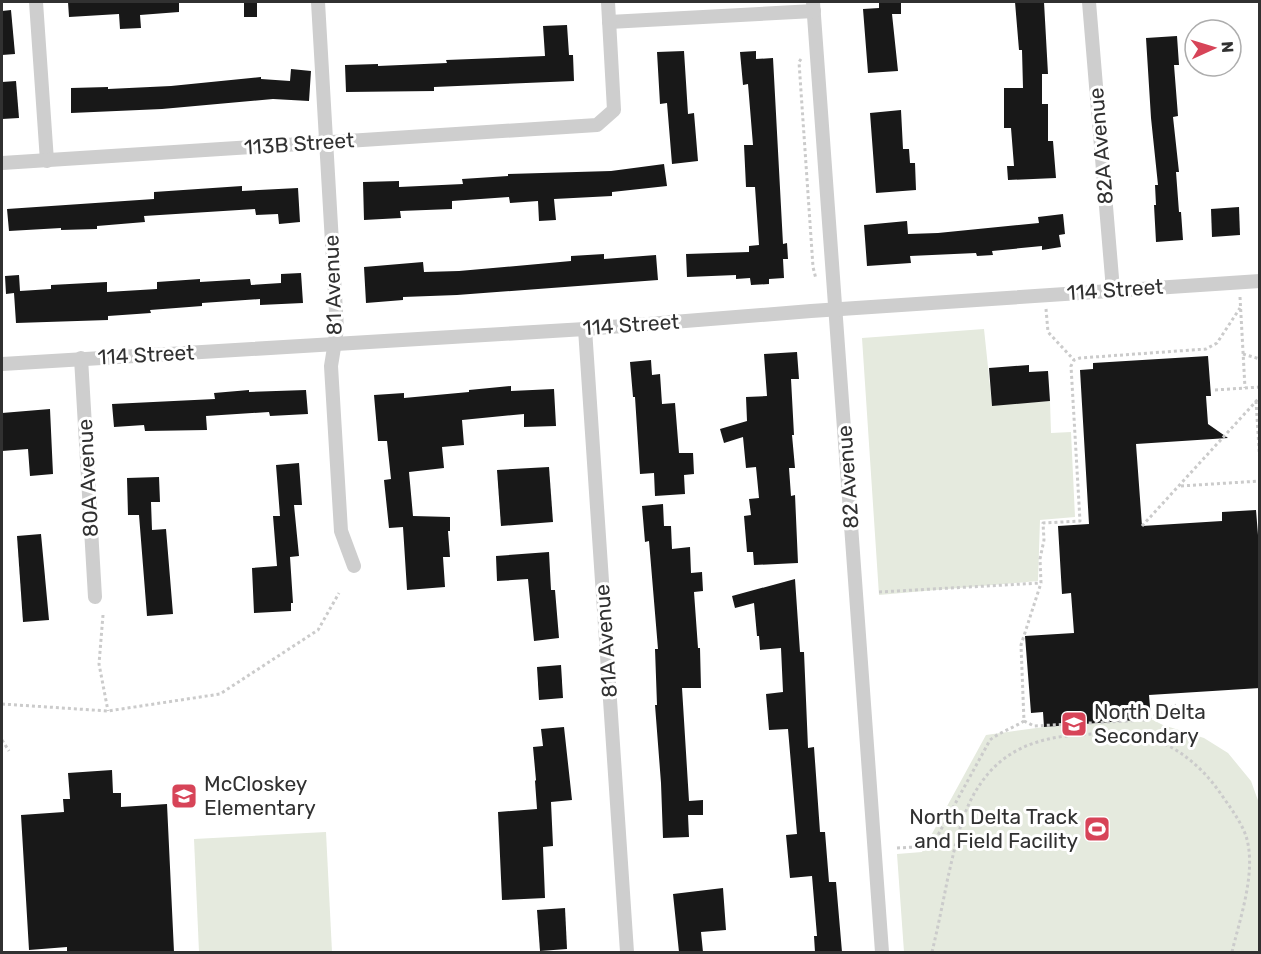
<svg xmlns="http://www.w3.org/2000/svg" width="1261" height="954" font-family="Rubik,sans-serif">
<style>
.green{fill:#e5eade}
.building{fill:#181818}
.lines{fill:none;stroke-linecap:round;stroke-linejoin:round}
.path{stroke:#cbcbcb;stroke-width:3;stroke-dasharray:3 3;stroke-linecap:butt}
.street{stroke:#cecece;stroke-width:14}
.labels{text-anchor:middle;stroke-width:6;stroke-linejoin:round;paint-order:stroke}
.street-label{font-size:21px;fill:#313131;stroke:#fff}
.poi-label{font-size:21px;fill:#313131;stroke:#fff;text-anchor:start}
</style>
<rect width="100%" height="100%" fill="#fff"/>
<!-- green -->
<g class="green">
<path d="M984,329L992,405L1050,401L1051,433L1071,432L1075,517L1040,520L1038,581L879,595L862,338Z"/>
<path d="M1151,719L1163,725L1204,738L1228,753L1251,781L1260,806L1259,952H904L897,854L922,852L986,735L1044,727Z"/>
<path d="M326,832L332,952H199L194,839Z"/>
</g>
<!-- building -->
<g class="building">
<path d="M68,2H179V12L140,15L141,28L120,29L119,14L69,17Z"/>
<rect x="244" y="2" width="13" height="15"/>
<path d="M879,2H901V14H892L898,71L868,73L863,9L879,8Z"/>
<path d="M1015,2H1044L1048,74H1042V104H1048V141H1053L1056,178L1008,180L1007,166H1014L1011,128H1004V88H1023L1022,50H1019Z"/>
<path d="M11,10L15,54L2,55V11Z"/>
<path d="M567,25L569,55H573L574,81L434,87V91L346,92L345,65L378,64V66L447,63L446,60L545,56L543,26Z"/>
<path d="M1177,36L1179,65H1174L1178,116L1173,117L1179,172H1176L1179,212H1181L1183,240L1156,242L1154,205H1156L1155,185H1158L1151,118L1146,38Z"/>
<path d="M684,51L688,114L694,113L698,161L672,164L667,103L660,104L657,52Z"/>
<path d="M756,51V59L773,58L783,244L787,243L788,259H783L784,278L769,279V284L751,285L750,278L736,279V275L687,277L686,254L749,252V246L759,245L755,187H746L744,145H753L748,84L743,85L740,52Z"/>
<path d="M291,69L311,71L309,101L273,99L162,109L71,113V88L108,87V89L171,86L261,77V79L290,81Z"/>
<path d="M16,81L19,118L2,119V82Z"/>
<path d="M901,110L903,149H909L910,163H915L916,190L876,193L870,113Z"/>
<path d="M664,164L667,186L612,192V196L554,199L556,220L539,221L538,201L510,203L509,197L452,201V209L400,211L401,218L364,220L363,182L399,181V187L463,184L462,179L508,176V174L611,171Z"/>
<path d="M242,186V191L298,188L300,222L279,224L278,214L256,215L255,209L144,216L145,222L97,226V229L61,230V228L9,231L7,209L154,199V192Z"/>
<path d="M1239,207L1240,235L1212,237L1211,209Z"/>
<path d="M1063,214L1065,234L1059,235L1061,247L1042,250V246L992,251L993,255L977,256L976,253L910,256L911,263L867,266L864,225L907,221L908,234L938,233L1039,223L1038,217Z"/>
<path d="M604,254V259L656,255L658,280L457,295L403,297V300L366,303L364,267L423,262L424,272L459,271L571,261V256Z"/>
<path d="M301,273L303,303L260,305V299L202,303V306L150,310L151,313L108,316V320L16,323L14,293L6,294L5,276L19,275L20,291L51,289V285L107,282V292L157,289V282L200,279V282L250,279L251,285L281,283V274Z"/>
<path d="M797,352L799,379H791L794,435H792L795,468H789L791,496L795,495L798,563L754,565L753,552H747L744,516L751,515L749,499L759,498L756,467L746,468L743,437L724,443L720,429L747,421L746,397L767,396L764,354Z"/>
<path d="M1208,356L1211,396H1206L1208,424L1228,438L1136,444L1142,526L1222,521V512L1256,510L1260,560V688L1149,695L1151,719L1044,727L1043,712L1031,713L1025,636L1074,633L1071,593L1062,594L1058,526L1089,524L1080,370L1093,369V363Z"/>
<path d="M651,360L652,375L660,374L662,404L675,403L679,453H693L694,474L684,475L685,494L655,496L654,473L640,474L635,397H633L630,362Z"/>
<path d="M1029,365V372L1048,371L1050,401L992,406L989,368Z"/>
<path d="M511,386V391L554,389L556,426L524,427V414L462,420L464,445L442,447L444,468L409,472L413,516L450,517V531H448L450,557H443L445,587L407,590L403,527L389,528L384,480L391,479L387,441H378L374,395L404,393V398L469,392V390Z"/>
<path d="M249,390V392L306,390L308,414L270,416L269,412L206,416L207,430L145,431L144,425L114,427L112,404L215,399L214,393Z"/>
<path d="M50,409L53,474L30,476L28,449L2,451V413Z"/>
<path d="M299,463L302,505H294L299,556L290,557L293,603H291V611L254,613L252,568L277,566L273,516H280L276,465Z"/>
<path d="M549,467L553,522L501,526L497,470Z"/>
<path d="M159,477L160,502H151L152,530L166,529L173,614L147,616L139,515H128L127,478Z"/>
<path d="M663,504L664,526H671L672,549L690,547L691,573L702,572L703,591L694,592L698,648H700L701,688H682L689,801L703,800V815H688L689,837L663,838L661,783L655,705H657L655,649H658L649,541L645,542L642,506Z"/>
<path d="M41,534L49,620L23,622L17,536Z"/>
<path d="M549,552L551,590H555L559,638L534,641L528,579L497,581L496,556Z"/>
<path d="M795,579L800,652H804L808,748L814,747L820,832H825L829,882H836L842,952H815L814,936H817L812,876L790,878L786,835L797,834L788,729L769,730L766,694L783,692L781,648L760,650L759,636H757L754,603L735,608L732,596Z"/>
<path d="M561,665L563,698L539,700L537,667Z"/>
<path d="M564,727L572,800L551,802L553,846L543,847L545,898L502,900L498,812L537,809L535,781L536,780L533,747L543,746L541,729Z"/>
<path d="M112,770L113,793H121V807L167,804L174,952H67V947L29,950L21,815L64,812L63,799H70L68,773Z"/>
<path d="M723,888L726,930L701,932L703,952H679L673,894Z"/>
<path d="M565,908L567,949L540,951L537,910Z"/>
</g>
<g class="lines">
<!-- path -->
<g class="path">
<path d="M801,59L799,62L813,267L816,279"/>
<path d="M1240,297L1245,388"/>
<path d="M1046,309L1048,332L1074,360"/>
<path d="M1243,354L1260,359"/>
<path d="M1215,390L1260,387"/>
<path d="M1256,401L1260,464"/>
<path d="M1181,486L1260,481"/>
<path d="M1142,526L1260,397"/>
<path d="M879,592L1041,583"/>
<path d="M103,615L99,664L108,711"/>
<path d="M2,704L108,711L220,694L318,630L339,593"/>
<path d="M1024,721L1034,726L1146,720L1176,705"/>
<path d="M2,740L9,751"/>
<path d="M897,848L932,846L990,740C1000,732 1013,728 1024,721L1021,645L1041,583L1040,559L1044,540L1043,523L1080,521L1071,366L1074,360L1080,358L1206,349L1217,343L1240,308"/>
<path d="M932,952C938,927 943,902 948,877C956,844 961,811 981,783C1004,749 1040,737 1079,735C1092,734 1106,732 1120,733C1165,735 1199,761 1223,797C1232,810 1241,822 1246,836C1257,871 1240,918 1232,952"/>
</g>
<!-- street -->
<g class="street">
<path d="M36,2L47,161"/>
<path d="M318,2L337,329L331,366L341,531L354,566"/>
<path d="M813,2L882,952"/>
<path d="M1089,2L1113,290"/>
<path d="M609,22L814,11"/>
<path d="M2,163L597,125L614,110L608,2"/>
<path d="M585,329L627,952"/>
<path d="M81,358L95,597"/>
<path d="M2,364L585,329L811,311L1260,281"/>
</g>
</g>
<!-- icons -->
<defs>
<symbol id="school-square" viewBox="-11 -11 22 22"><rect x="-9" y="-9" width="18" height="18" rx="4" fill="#d74458" stroke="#fff"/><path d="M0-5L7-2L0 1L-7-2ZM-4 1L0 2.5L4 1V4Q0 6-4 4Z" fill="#fff"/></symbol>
<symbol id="stadium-square" viewBox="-11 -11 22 22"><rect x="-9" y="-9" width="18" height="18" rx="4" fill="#d74458" stroke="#fff"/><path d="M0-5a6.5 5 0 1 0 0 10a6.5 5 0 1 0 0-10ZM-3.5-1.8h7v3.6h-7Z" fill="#fff"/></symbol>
</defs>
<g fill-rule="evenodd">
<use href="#school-square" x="1059" y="709" width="30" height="30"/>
<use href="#school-square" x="169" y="781" width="30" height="30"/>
<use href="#stadium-square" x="1082" y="814" width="30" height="30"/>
</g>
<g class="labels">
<!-- street labels -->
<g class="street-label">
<text transform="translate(299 144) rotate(-4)" y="7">113B Street</text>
<text transform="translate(1101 146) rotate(-95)" y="7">82A Avenue</text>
<text transform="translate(333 285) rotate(-92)" y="7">81 Avenue</text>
<text transform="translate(1115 290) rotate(-4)" y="7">114 Street</text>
<text transform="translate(631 325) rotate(-4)" y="7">114 Street</text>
<text transform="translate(146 355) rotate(-3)" y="7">114 Street</text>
<text transform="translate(848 477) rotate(-94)" y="7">82 Avenue</text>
<text transform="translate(88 478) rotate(-93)" y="7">80A Avenue</text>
<text transform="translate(606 641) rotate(-94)" y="7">81A Avenue</text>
</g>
<!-- poi labels -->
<g class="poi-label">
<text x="1094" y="719">North Delta<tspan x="1094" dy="24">Secondary</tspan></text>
<text x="204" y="791">McCloskey<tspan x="204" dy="24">Elementary</tspan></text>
<text x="1078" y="824" text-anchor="end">North Delta Track<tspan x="1078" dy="24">and Field Facility</tspan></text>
</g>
</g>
<!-- border -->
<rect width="1261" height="954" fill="none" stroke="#313131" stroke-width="6"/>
<!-- north arrow -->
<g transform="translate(1213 48) rotate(86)"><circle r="28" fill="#ffffff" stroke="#adadad" stroke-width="1.5"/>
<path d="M0-4.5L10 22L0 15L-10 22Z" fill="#d74458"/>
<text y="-9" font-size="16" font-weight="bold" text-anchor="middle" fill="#313131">N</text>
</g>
</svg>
